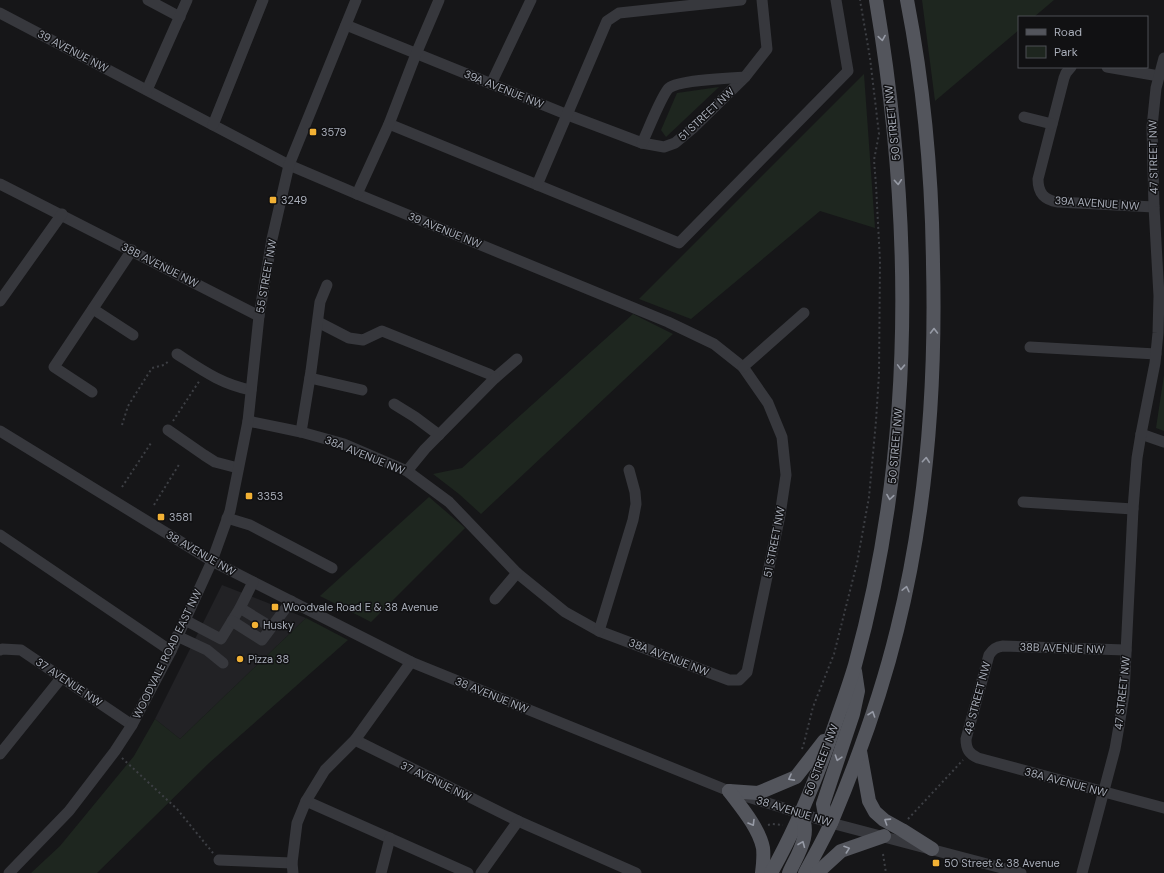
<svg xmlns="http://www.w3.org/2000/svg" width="1164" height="873" font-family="'DM Sans',sans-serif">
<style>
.built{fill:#222225}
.green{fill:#1e261f}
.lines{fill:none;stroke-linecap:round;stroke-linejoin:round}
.path{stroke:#3d3f44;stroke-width:2;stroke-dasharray:2 3;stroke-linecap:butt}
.minor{stroke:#37383d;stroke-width:11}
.major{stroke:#53555c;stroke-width:14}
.oneway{stroke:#979ba6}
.poi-dot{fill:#f2b134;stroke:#111113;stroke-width:1.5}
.labels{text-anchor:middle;stroke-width:3;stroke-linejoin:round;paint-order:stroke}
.street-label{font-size:11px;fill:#a8adb8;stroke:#111113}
.poi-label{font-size:11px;fill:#a8adb8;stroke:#111113;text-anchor:start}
</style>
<rect width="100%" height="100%" fill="#161618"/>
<!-- built -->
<path class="built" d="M222,585L306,618L180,739L155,719Z"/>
<!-- green -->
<g class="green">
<path d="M922,0H1054L1034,17H1019V30L935,101Z"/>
<path d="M864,74L875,228L820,211L691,319L639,299Z"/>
<path d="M719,87L666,137L661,130L677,93Z"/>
<path d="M633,314L673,334L481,514L459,494L433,474L462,468Z"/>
<path d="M1164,375V431L1156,428Z"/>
<path d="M429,497L465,528L371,622L320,596Z"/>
<path d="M306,618L348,640L209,763L97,873H31L60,846L134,756L155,719L180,739Z"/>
</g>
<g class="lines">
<!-- path -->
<g class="path">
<path d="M173,421L200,380"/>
<path d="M122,425L128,406L152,368L164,365L170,360"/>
<path d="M122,487L151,443"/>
<path d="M154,505L180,463"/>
<path d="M802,749L804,743L813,707L834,654L857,563L869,497L876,421L879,374L880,261L876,185L874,160L879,134L870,58L860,0"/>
<path d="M122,758L177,809L213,853"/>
<path d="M908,819L963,760"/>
<path d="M768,825L772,824L783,825"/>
<path d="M883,854L886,873"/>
</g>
<!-- minor -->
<g class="minor">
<path d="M148,0L180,17"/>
<path d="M0,13L289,165L357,194L668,322L714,344L743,367L768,403L782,437L786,475L780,515L747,672L739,680H729L599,631L565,612L517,573L449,502L407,471L344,444L301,432L248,421"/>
<path d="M346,25L568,115L642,143L664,147L675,143L693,128L745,77L767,49L762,0"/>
<path d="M1071,67L1066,73L1064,78L1038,179C1038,193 1044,200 1058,202L1154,207"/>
<path d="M1107,67L1159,76"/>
<path d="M491,84L531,0"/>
<path d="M147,90L187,0"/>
<path d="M1024,117L1052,124"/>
<path d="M389,124L679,243L848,71L836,0"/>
<path d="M213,125L263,0"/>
<path d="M642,143C647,133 662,94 669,88C679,80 731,78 745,77"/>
<path d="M0,184L259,316"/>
<path d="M537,185L607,21L619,13L741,0"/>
<path d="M357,194L389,124L416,54L439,0"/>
<path d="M0,301L62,214"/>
<path d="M93,309L133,335"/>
<path d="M318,322L349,338L363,340L382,331L489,374L495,378L517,359"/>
<path d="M1030,347L1156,354"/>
<path d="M177,354C202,370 221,384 251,390"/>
<path d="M743,367L804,313"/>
<path d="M310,378L362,390"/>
<path d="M92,392L54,367L132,250"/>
<path d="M394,404L415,417L439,435"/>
<path d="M168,430L204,455L215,462L238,468"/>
<path d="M0,431L212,561L411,662L729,791L831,823L1021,873"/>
<path d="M301,432L311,371L320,302L327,285"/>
<path d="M1141,434L1164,442"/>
<path d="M407,471L425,449L495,378"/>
<path d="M1023,502L1133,509"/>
<path d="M227,518L250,525L332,568"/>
<path d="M0,535L171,651"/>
<path d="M495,599L517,573"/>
<path d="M240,608L271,627"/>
<path d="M185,620L221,639L240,608L253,582"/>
<path d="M232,621L262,640L291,601"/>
<path d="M599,631L633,520L636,504L635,492L629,470"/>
<path d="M177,636L207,650L223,663"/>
<path d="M0,650L2,649L21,650L132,725"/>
<path d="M1126,650L1003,646C996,647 993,649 989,655L966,739C966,749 969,754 978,758L1164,808"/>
<path d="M355,740L518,821L636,873"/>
<path d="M0,754L62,677"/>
<path d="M306,801L468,873"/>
<path d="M219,860L292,863"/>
<path d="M9,873L69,811L115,751L132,725L171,651L212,561L230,511L248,421L259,316L272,239L289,165L356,0"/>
<path d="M293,873L292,863L297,823L306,801L325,770L355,740L411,662"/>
<path d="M381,873L390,838"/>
<path d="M481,873L518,821"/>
<path d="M1082,873L1115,749L1119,726L1124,694L1133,509L1137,458L1141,434L1155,363L1158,333L1159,296L1154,207L1152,127L1156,88L1164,58"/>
</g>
<!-- major -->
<g class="major">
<path d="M860,751L869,801L875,812L884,820L902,830L932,849"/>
<path d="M729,791L758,793L796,777L824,741"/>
<path d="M729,791C741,807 759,828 763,848C764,856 763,865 762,873"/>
<path d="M831,823L825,815L823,804L853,714L858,691L855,671"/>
<path d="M771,873C799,823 820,770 838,716C844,699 850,682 855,665C915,448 913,220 876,0"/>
<path d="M789,873C797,855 813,833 800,814"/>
<path d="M805,873C814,856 824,839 832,821C858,759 881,695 897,630C927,510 936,386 933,264C932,175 924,87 907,0"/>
<path d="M817,873L841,851L884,836"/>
</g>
</g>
<!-- one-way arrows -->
<defs><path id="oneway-chevron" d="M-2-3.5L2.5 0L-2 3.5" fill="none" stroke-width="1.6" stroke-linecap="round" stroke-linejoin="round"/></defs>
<g class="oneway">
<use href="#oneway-chevron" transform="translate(882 38) rotate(81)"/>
<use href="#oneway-chevron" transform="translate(898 182) rotate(86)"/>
<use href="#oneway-chevron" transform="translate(934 331) rotate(-90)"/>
<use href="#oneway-chevron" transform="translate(901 367) rotate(92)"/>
<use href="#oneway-chevron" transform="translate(926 460) rotate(-85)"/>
<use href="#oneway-chevron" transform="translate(890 497) rotate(99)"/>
<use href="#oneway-chevron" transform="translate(906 589) rotate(-77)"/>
<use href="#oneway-chevron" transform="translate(872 714) rotate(-71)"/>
<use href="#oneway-chevron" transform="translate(838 758) rotate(108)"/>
<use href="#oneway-chevron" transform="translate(791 778) rotate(152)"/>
<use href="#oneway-chevron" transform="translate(887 821) rotate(-147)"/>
<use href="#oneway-chevron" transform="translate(752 823) rotate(59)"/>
<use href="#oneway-chevron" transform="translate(802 844) rotate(-68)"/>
<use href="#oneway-chevron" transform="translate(847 849) rotate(-19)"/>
</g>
<!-- markers -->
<g class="poi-dot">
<rect x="309" y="128" width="8" height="8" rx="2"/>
<rect x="269" y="196" width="8" height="8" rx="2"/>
<rect x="245" y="492" width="8" height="8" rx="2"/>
<rect x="157" y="513" width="8" height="8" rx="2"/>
<rect x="271" y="603" width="8" height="8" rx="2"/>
<circle cx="255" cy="625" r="4"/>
<circle cx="240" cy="659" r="4"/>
<rect x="932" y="859" width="8" height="8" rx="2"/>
</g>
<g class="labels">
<!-- street labels -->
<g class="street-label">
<text transform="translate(73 51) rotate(28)" y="4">39 AVENUE NW</text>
<text transform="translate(504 89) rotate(22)" y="4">39A AVENUE NW</text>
<text transform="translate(706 114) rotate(-43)" y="4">51 STREET NW</text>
<text transform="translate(892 123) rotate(-96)" y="4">50 STREET NW</text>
<text transform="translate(1153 157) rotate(-91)" y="4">47 STREET NW</text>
<text transform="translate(1097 203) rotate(4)" y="4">39A AVENUE NW</text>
<text transform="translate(445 230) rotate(22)" y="4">39 AVENUE NW</text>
<text transform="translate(160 265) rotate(27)" y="4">38B AVENUE NW</text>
<text transform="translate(266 276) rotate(-80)" y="4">55 STREET NW</text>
<text transform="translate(895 446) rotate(-85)" y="4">50 STREET NW</text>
<text transform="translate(365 455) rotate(22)" y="4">38A AVENUE NW</text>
<text transform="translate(774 542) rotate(-79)" y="4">51 STREET NW</text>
<text transform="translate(201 553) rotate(30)" y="4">38 AVENUE NW</text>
<text transform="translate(1062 648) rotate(2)" y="4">38B AVENUE NW</text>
<text transform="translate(167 654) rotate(-64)" y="4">WOODVALE ROAD EAST NW</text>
<text transform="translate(669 657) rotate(21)" y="4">38A AVENUE NW</text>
<text transform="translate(69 682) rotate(34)" y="4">37 AVENUE NW</text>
<text transform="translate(1122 693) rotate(-84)" y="4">47 STREET NW</text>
<text transform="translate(492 695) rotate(22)" y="4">38 AVENUE NW</text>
<text transform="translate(977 698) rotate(-75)" y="4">48 STREET NW</text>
<text transform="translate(821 760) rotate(-69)" y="4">50 STREET NW</text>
<text transform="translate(436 781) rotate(26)" y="4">37 AVENUE NW</text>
<text transform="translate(1066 782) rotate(15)" y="4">38A AVENUE NW</text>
<text transform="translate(794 811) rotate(17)" y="4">38 AVENUE NW</text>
</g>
<!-- poi labels -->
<g class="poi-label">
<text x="321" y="136">3579</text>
<text x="281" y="204">3249</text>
<text x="257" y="500">3353</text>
<text x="169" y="521">3581</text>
<text x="283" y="611">Woodvale Road E &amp; 38 Avenue</text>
<text x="263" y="629">Husky</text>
<text x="248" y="663">Pizza 38</text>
<text x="944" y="867">50 Street &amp; 38 Avenue</text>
</g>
</g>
<!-- legend -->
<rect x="1018" y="16" width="130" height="52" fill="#111113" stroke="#4d4f55"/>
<rect x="1026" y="29" width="20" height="6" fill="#53555c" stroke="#4d4f55"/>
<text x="1054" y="36" font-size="12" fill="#a8adb8">Road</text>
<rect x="1026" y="46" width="20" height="12" fill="#1e261f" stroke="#4d4f55"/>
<text x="1054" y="56" font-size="12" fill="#a8adb8">Park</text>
</svg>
